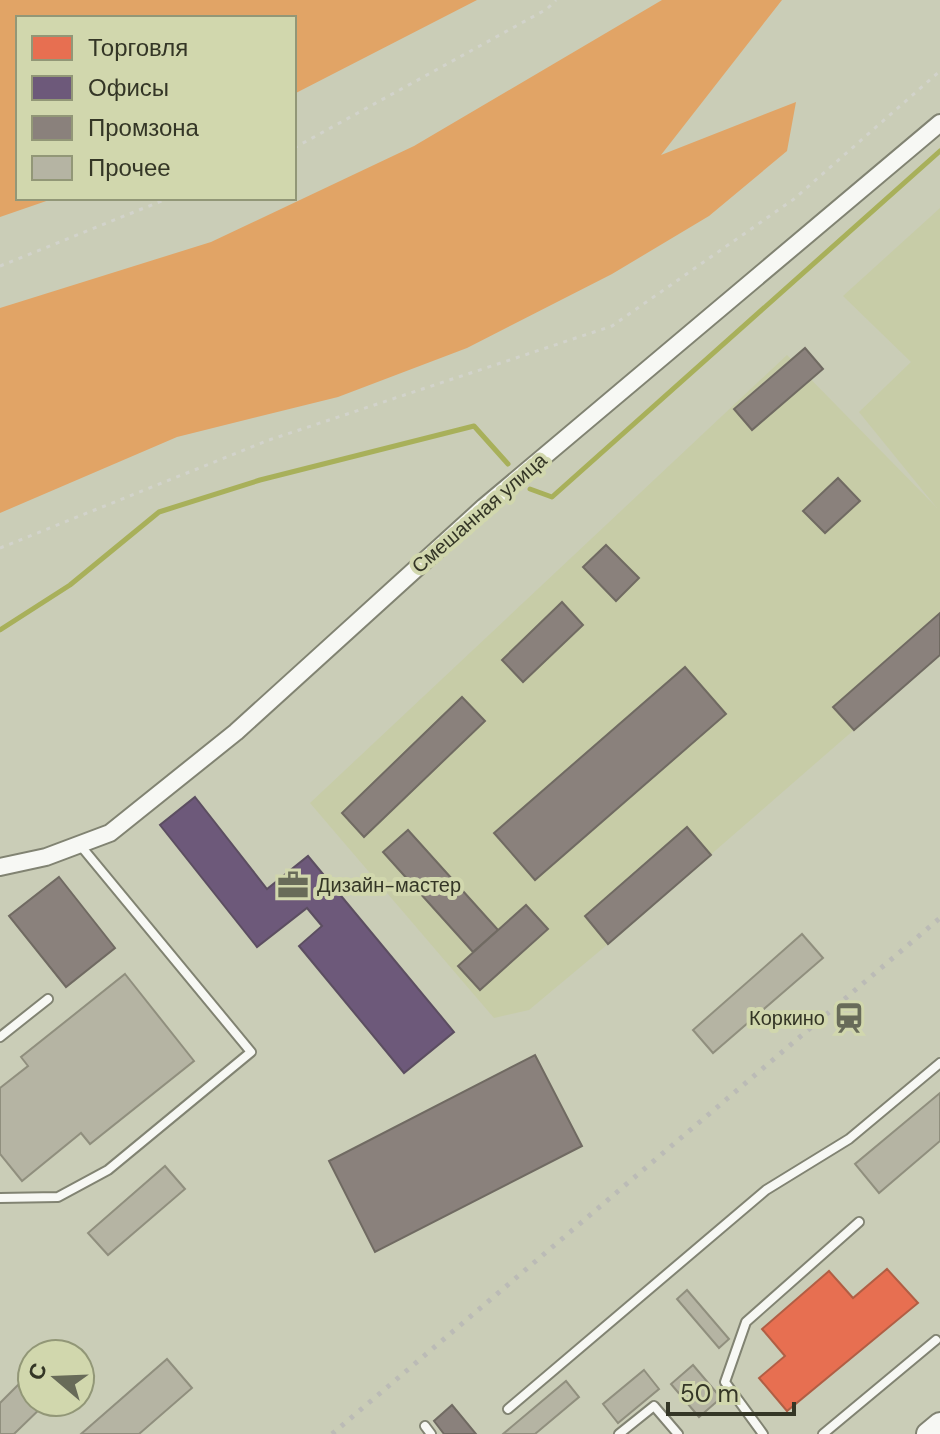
<svg xmlns="http://www.w3.org/2000/svg" width="940" height="1434" font-family="'DM Sans',sans-serif">
<style>
.built{fill:#c7cca7}
.forest{fill:#e1a466}
.shops{fill:#e76f51;stroke:#b15e44;stroke-width:2}
.offices{fill:#6d597a;stroke:#5c4e61;stroke-width:2}
.industry{fill:#8a817c;stroke:#706a62;stroke-width:2}
.lines{fill:none;stroke-linecap:round;stroke-linejoin:round}
.stream{stroke:#a8b05a;stroke-width:5}
.building{fill:#b5b4a3;stroke:#908f7e;stroke-width:2}
.lane-casing{stroke:#818372;stroke-width:12}
.street-casing{stroke:#818372;stroke-width:20}
.secondary-casing{stroke:#818372;stroke-width:26}
.path{stroke:#d2d3cb;stroke-width:3;stroke-dasharray:4 6;stroke-linecap:butt}
.lane{stroke:#f7f8f4;stroke-width:8}
.street{stroke:#f7f8f4;stroke-width:16}
.secondary{stroke:#f7f8f4;stroke-width:22}
.rail{stroke:#bbbbb6;stroke-width:5;stroke-dasharray:4 8;stroke-linecap:butt}
.labels{text-anchor:middle;stroke-width:8;stroke-linejoin:round;paint-order:stroke}
.street-label{font-size:20px;fill:#343626;stroke:#d1d7ad}
.poi-label{font-size:20px;fill:#343626;stroke:#d1d7ad;text-anchor:start}
</style>
<rect width="100%" height="100%" fill="#cacdb7"/>
<!-- built -->
<path class="built" d="M940,208V655L608,944L529,1010L494,1018L310,803L787,355L937,508L859,412L911,362L843,296Z"/>
<!-- forest -->
<g class="forest">
<path d="M0,0H477L294,94V18H18V198H55L0,217Z"/>
<path d="M662,0H782L661,155L796,102L787,151L709,216L612,274L467,348L338,397L177,437L0,513V308L211,242L414,146Z"/>
</g>
<!-- shops -->
<path class="shops" d="M887,1269L918,1303L787,1411L759,1378L785,1356L762,1329L829,1271L853,1298Z"/>
<!-- offices -->
<path class="offices" d="M195,797L267,889L308,856L454,1032L404,1073L299,946L322,926L307,908L257,947L160,825Z"/>
<!-- industry -->
<g class="industry">
<path d="M805,348L823,369L752,430L734,409Z"/>
<path d="M838,478L860,501L825,533L803,511Z"/>
<path d="M606,545L639,578L616,601L583,567Z"/>
<path d="M562,602L583,625L523,682L502,660Z"/>
<path d="M940,613V655L854,730L833,707Z"/>
<path d="M685,667L726,714L535,880L494,833Z"/>
<path d="M462,697L485,721L364,837L342,813Z"/>
<path d="M687,827L711,855L608,944L585,916Z"/>
<path d="M408,830L498,930L473,952L383,852Z"/>
<path d="M59,877L115,948L66,987L9,916Z"/>
<path d="M526,905L548,929L480,990L458,966Z"/>
<path d="M535,1055L582,1146L375,1252L329,1161Z"/>
<path d="M452,1405L476,1434H444L434,1421Z"/>
</g>
<g class="lines">
<!-- stream -->
<g class="stream">
<path d="M530,489L552,497L940,151"/>
<path d="M0,630L70,585L159,512L260,480L474,426L508,464"/>
</g>
</g>
<!-- building -->
<g class="building">
<path d="M802,934L823,958L713,1053L693,1030Z"/>
<path d="M125,974L194,1061L90,1144L81,1133L22,1181L0,1154V1088L28,1066L21,1057Z"/>
<path d="M940,1093V1141L879,1193L855,1164Z"/>
<path d="M165,1166L185,1189L108,1255L88,1233Z"/>
<path d="M687,1290L729,1339L719,1348L677,1299Z"/>
<path d="M167,1359L192,1388L139,1434H81Z"/>
<path d="M693,1365L721,1398L699,1417L671,1384Z"/>
<path d="M644,1370L659,1389L618,1423L603,1404Z"/>
<path d="M32,1371V1402H47L14,1434H0V1403Z"/>
<path d="M566,1381L579,1397L535,1434H503Z"/>
</g>
<g class="lines">
<defs>
<g id="lane">
<path d="M0,1037L48,999"/>
<path d="M0,1198L58,1197L108,1170L251,1052L80,845"/>
<path d="M508,1409L766,1190L849,1139L940,1063"/>
<path d="M425,1426L431,1434"/>
<path d="M619,1434L654,1406L678,1434"/>
<path d="M763,1434L725,1382L746,1322L859,1222"/>
<path d="M823,1434L936,1340"/>
</g>
<path id="street" d="M0,867L46,857L110,833L236,732L484,507L940,123"/>
<path id="secondary" d="M928,1434L940,1424"/>
</defs>
<!-- lane casing -->
<use href="#lane" class="lane-casing"/>
<!-- street casing -->
<use href="#street" class="street-casing"/>
<!-- secondary casing -->
<use href="#secondary" class="secondary-casing"/>
<!-- path -->
<g class="path">
<path d="M294,148L547,9L556,0"/>
<path d="M0,266L169,198"/>
<path d="M0,548L269,440L612,326L794,199L940,71"/>
</g>
<!-- lane -->
<use href="#lane" class="lane"/>
<!-- street -->
<use href="#street" class="street"/>
<!-- secondary -->
<use href="#secondary" class="secondary"/>
<!-- rail -->
<path class="rail" d="M332,1434L940,918"/>
</g>
<!-- icons -->
<defs>
<symbol id="office-bare" viewBox="-9 -9 18 18"><path d="M-6-3h4V-5.5h4V-3h4V5H-6ZM-1-4.5V-3h2v-1.5ZM-6 0V1H6V0Z" fill="#686b59" stroke="#d1d7ad" stroke-width="2.5" paint-order="stroke"/></symbol>
<symbol id="station-bare" viewBox="-9 -9 18 18"><path d="M-3-6H3Q5-6 5-4V2Q5 4 3 4L4.5 6H3L1.5 4h-3L-3 6H-4.5L-3 4Q-5 4-5 2V-4Q-5-6-3-6ZM-3.5-4v3h7v-3ZM-3.5 1v1.5H-2V1ZM2 1v1.5H3.5V1Z" fill="#686b59" stroke="#d1d7ad" stroke-width="2.5" paint-order="stroke"/></symbol>
</defs>
<g fill-rule="evenodd">
<use href="#office-bare" x="271" y="863" width="44" height="44"/>
<use href="#station-bare" x="827" y="996" width="44" height="44"/>
</g>
<g class="labels">
<!-- street labels -->
<g class="street-label">
<text transform="translate(479 513) rotate(-41)" y="7">Смешанная улица</text>
</g>
<!-- poi labels -->
<g class="poi-label">
<text x="317" y="892">Дизайн-мастер</text>
<text x="825" y="1025" text-anchor="end">Коркино</text>
</g>
</g>
<!-- legend -->
<rect x="16" y="16" width="280" height="184" fill="#d1d7ad" stroke="#929777" stroke-width="2"/>
<rect x="32" y="36" width="40" height="24" fill="#e76f51" stroke="#929777" stroke-width="2"/>
<text x="88" y="56" font-size="24" fill="#343626">Торговля</text>
<rect x="32" y="76" width="40" height="24" fill="#6d597a" stroke="#929777" stroke-width="2"/>
<text x="88" y="96" font-size="24" fill="#343626">Офисы</text>
<rect x="32" y="116" width="40" height="24" fill="#8a817c" stroke="#929777" stroke-width="2"/>
<text x="88" y="136" font-size="24" fill="#343626">Промзона</text>
<rect x="32" y="156" width="40" height="24" fill="#b5b4a3" stroke="#929777" stroke-width="2"/>
<text x="88" y="176" font-size="24" fill="#343626">Прочее</text>
<!-- north arrow -->
<g transform="translate(56 1378) rotate(289)"><circle r="38" fill="#d1d7ad" stroke="#929777" stroke-width="2"/>
<path d="M0-6L14 30L0 20L-14 30Z" fill="#686b59"/>
<text y="-12" font-size="22" font-weight="bold" text-anchor="middle" fill="#343626">С</text>
</g>
<!-- scale -->
<path d="M668 1402v12h126v-12" fill="none" stroke="#343626" stroke-width="4"/>
<text x="680" y="1402" font-size="24" fill="#343626" stroke="#d1d7ad" stroke-width="6" paint-order="stroke">50 m</text>
</svg>
